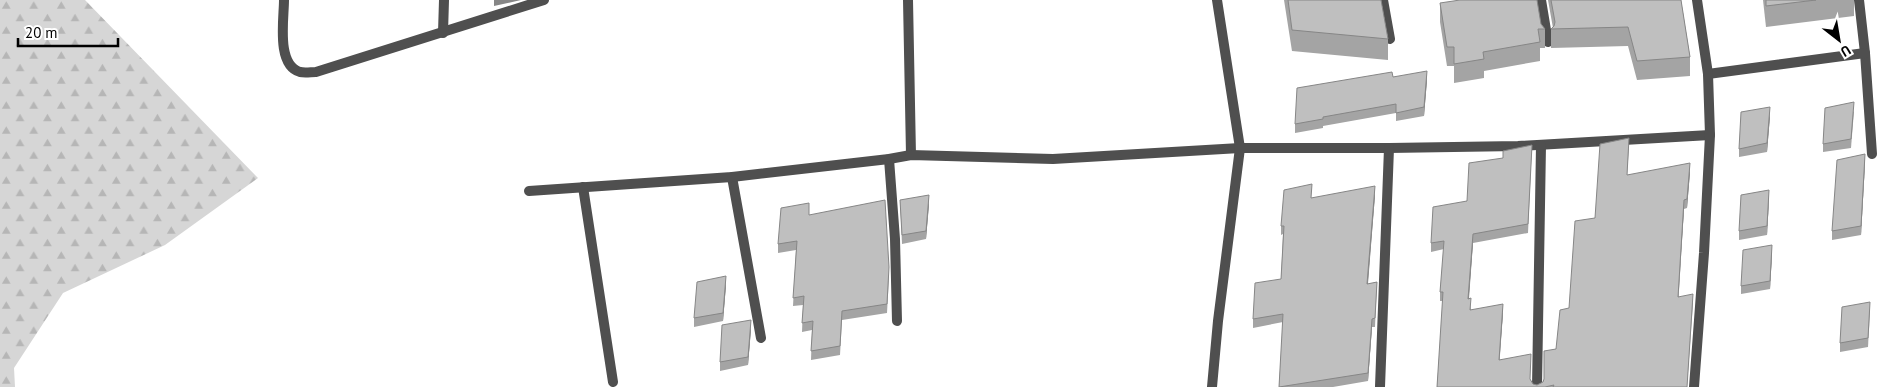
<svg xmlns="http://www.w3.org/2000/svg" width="1879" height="387" font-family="'PT Sans',sans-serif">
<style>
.forest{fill:url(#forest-firs)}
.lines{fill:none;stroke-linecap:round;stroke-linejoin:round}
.street{stroke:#4f4f4f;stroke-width:10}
.wall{fill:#a4a4a4}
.shaded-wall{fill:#868686}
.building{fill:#bfbfbf;stroke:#868686}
</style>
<defs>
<pattern id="forest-firs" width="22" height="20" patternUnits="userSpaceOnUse" patternTransform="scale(1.25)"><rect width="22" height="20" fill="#d6d6d6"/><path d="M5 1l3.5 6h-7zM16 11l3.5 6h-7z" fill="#b6b6b6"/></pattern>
</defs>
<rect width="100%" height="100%" fill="#fff"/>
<!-- forest -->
<path class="forest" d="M0,0H85L258,178L165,245L63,293L14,368L15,387H0Z"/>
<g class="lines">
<!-- street -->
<g class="street">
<path d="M284,0C284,19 276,65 300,72C305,73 311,72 316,72L544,0"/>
<path d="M908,0L911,155"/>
<path d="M1383,0L1390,39"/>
<path d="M1541,0L1548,42"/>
<path d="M1859,0L1865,53L1872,154"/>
<path d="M443,33L444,0"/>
<path d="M1708,74L1865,53"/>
<path d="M889,159L895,239L897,321"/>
<path d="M732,177L761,338"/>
<path d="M583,187L613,382"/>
<path d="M529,191L732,177L889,159L911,155L1053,159L1240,148H1389L1518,146L1710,135"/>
<path d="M1212,387L1218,321L1240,148L1217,0"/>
<path d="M1380,387L1389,148"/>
<path d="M1537,387L1541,145"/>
<path d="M1694,387L1704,253L1710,135L1708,74L1697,0"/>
</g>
</g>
<!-- wall -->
<g class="wall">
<path d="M1284,0H1381L1388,39V60L1292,51Z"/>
<path d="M1548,0H1681L1690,57V76L1637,80L1628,46L1551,48V29L1553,28Z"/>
<path d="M1763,0H1854V16L1766,27Z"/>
<path d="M1440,3L1541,24L1545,29V48H1540V61L1484,71V78L1454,83V66H1447L1440,22Z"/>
<path d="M1393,77L1427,80L1424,116L1396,121V113L1323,126V128L1295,133V124Z"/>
<path d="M1854,111L1851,148L1823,152V144Z"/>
<path d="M1770,116L1767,152L1739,157V149Z"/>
<path d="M1532,145L1528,233L1473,243L1469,299L1471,310L1503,313L1499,360L1530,379L1533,384L1537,385L1543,382L1556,349L1569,308L1595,218L1629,147L1627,175L1690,172L1687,208L1684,209L1678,297L1693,303L1687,387H1437L1443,301H1440V292L1444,249L1431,252V243L1503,158Z"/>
<path d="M1865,163L1861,235L1832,240V231Z"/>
<path d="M1375,195L1368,284L1377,282L1375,327H1372L1368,381L1333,387H1279L1283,322L1253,328V319L1281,279L1283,234L1281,235V226L1312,198Z"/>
<path d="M1769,199L1767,235L1739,240V231Z"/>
<path d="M900,200L929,204L926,239L902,244Z"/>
<path d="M809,215L889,276L887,313L842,320L840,355L811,360L812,330L802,332L803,305L793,306L796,250L778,253V244Z"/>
<path d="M1772,254L1770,289L1741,294V286Z"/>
<path d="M726,285L723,321L694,327V318Z"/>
<path d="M1870,311L1868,347L1840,352V343Z"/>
<path d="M751,329L748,365L720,371V362Z"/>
</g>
<!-- shaded-wall -->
<g class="shaded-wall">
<path d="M494,0H521L494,6Z"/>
<path d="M1427,71V80L1424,116V107Z"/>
<path d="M1770,107V116L1767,152V143Z"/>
<path d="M1865,154V163L1861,235V226Z"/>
<path d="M1690,163V172L1687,208V199Z"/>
<path d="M1375,186V195L1367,293V284Z"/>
<path d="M1769,190V199L1767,235V226Z"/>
<path d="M929,195V204L926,239V231Z"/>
<path d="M1684,200V209L1678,306V297Z"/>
<path d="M1473,234V243L1468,308V299Z"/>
<path d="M1772,245V254L1770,289V281Z"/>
<path d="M726,276V285L723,321V313Z"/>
<path d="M1503,304V313L1499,369V360Z"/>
<path d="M1372,319V327L1368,381V373Z"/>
<path d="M751,320V329L748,365V357Z"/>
</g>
<!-- building -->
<g class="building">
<path d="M1288,0H1381L1388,39L1292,30Z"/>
<path d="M1460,0H1537L1541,24L1545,29H1538L1540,42L1483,52L1484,59L1454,64V47H1447L1440,3Z"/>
<path d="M1551,0H1681L1690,57L1637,61L1628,27L1551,29L1554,26L1555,22Z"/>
<path d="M1766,0H1816L1766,6Z"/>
<path d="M1427,71L1424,107L1396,113V104L1323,117V119L1295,124L1297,88L1392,72L1393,77Z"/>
<path d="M1854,102L1851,139L1823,144L1825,108Z"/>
<path d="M1770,107L1767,143L1739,149L1741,112Z"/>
<path d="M1629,138L1627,175L1690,163L1687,199L1684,200L1678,297L1693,294L1687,387H1553L1554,385L1545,387H1437L1443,292H1440L1444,241L1431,243L1433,207L1467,201L1469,163L1503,158V151L1532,145L1528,224L1473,234L1468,299L1471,298L1470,310L1503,304L1499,360L1531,354L1530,379L1533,384L1537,385L1543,382L1544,379V351L1556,349L1560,310L1569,308L1575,221L1595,218L1600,144Z"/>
<path d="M1865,154L1861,226L1832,231L1837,160Z"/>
<path d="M1312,184L1311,198L1375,186L1367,284L1377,282L1375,318L1372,319L1368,373L1279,387L1283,314L1253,319L1255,283L1281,279L1284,226H1281L1284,190Z"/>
<path d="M1769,190L1767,226L1739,231L1741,195Z"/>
<path d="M929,195L926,231L902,235L900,200Z"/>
<path d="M885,200L889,267L887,304L842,311L840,346L811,351L813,321L802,323L804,296L793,298L797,241L778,244L781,208L809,203V215Z"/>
<path d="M1772,245L1770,281L1741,286L1743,250Z"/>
<path d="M726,276L723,313L694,318L697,282Z"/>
<path d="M1870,302L1868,338L1840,343L1842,307Z"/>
<path d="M751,320L748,357L720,362L722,325Z"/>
</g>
<!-- north arrow -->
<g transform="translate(1839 40) rotate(149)" stroke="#ffffff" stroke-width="4" paint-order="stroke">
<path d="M0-4L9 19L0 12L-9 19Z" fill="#000000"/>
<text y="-8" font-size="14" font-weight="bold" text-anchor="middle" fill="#000000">U</text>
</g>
<!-- scale -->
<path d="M18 38v8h100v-8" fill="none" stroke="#000000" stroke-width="2.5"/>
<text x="25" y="38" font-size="15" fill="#000000" stroke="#ffffff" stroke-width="4" paint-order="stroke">20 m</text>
</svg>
